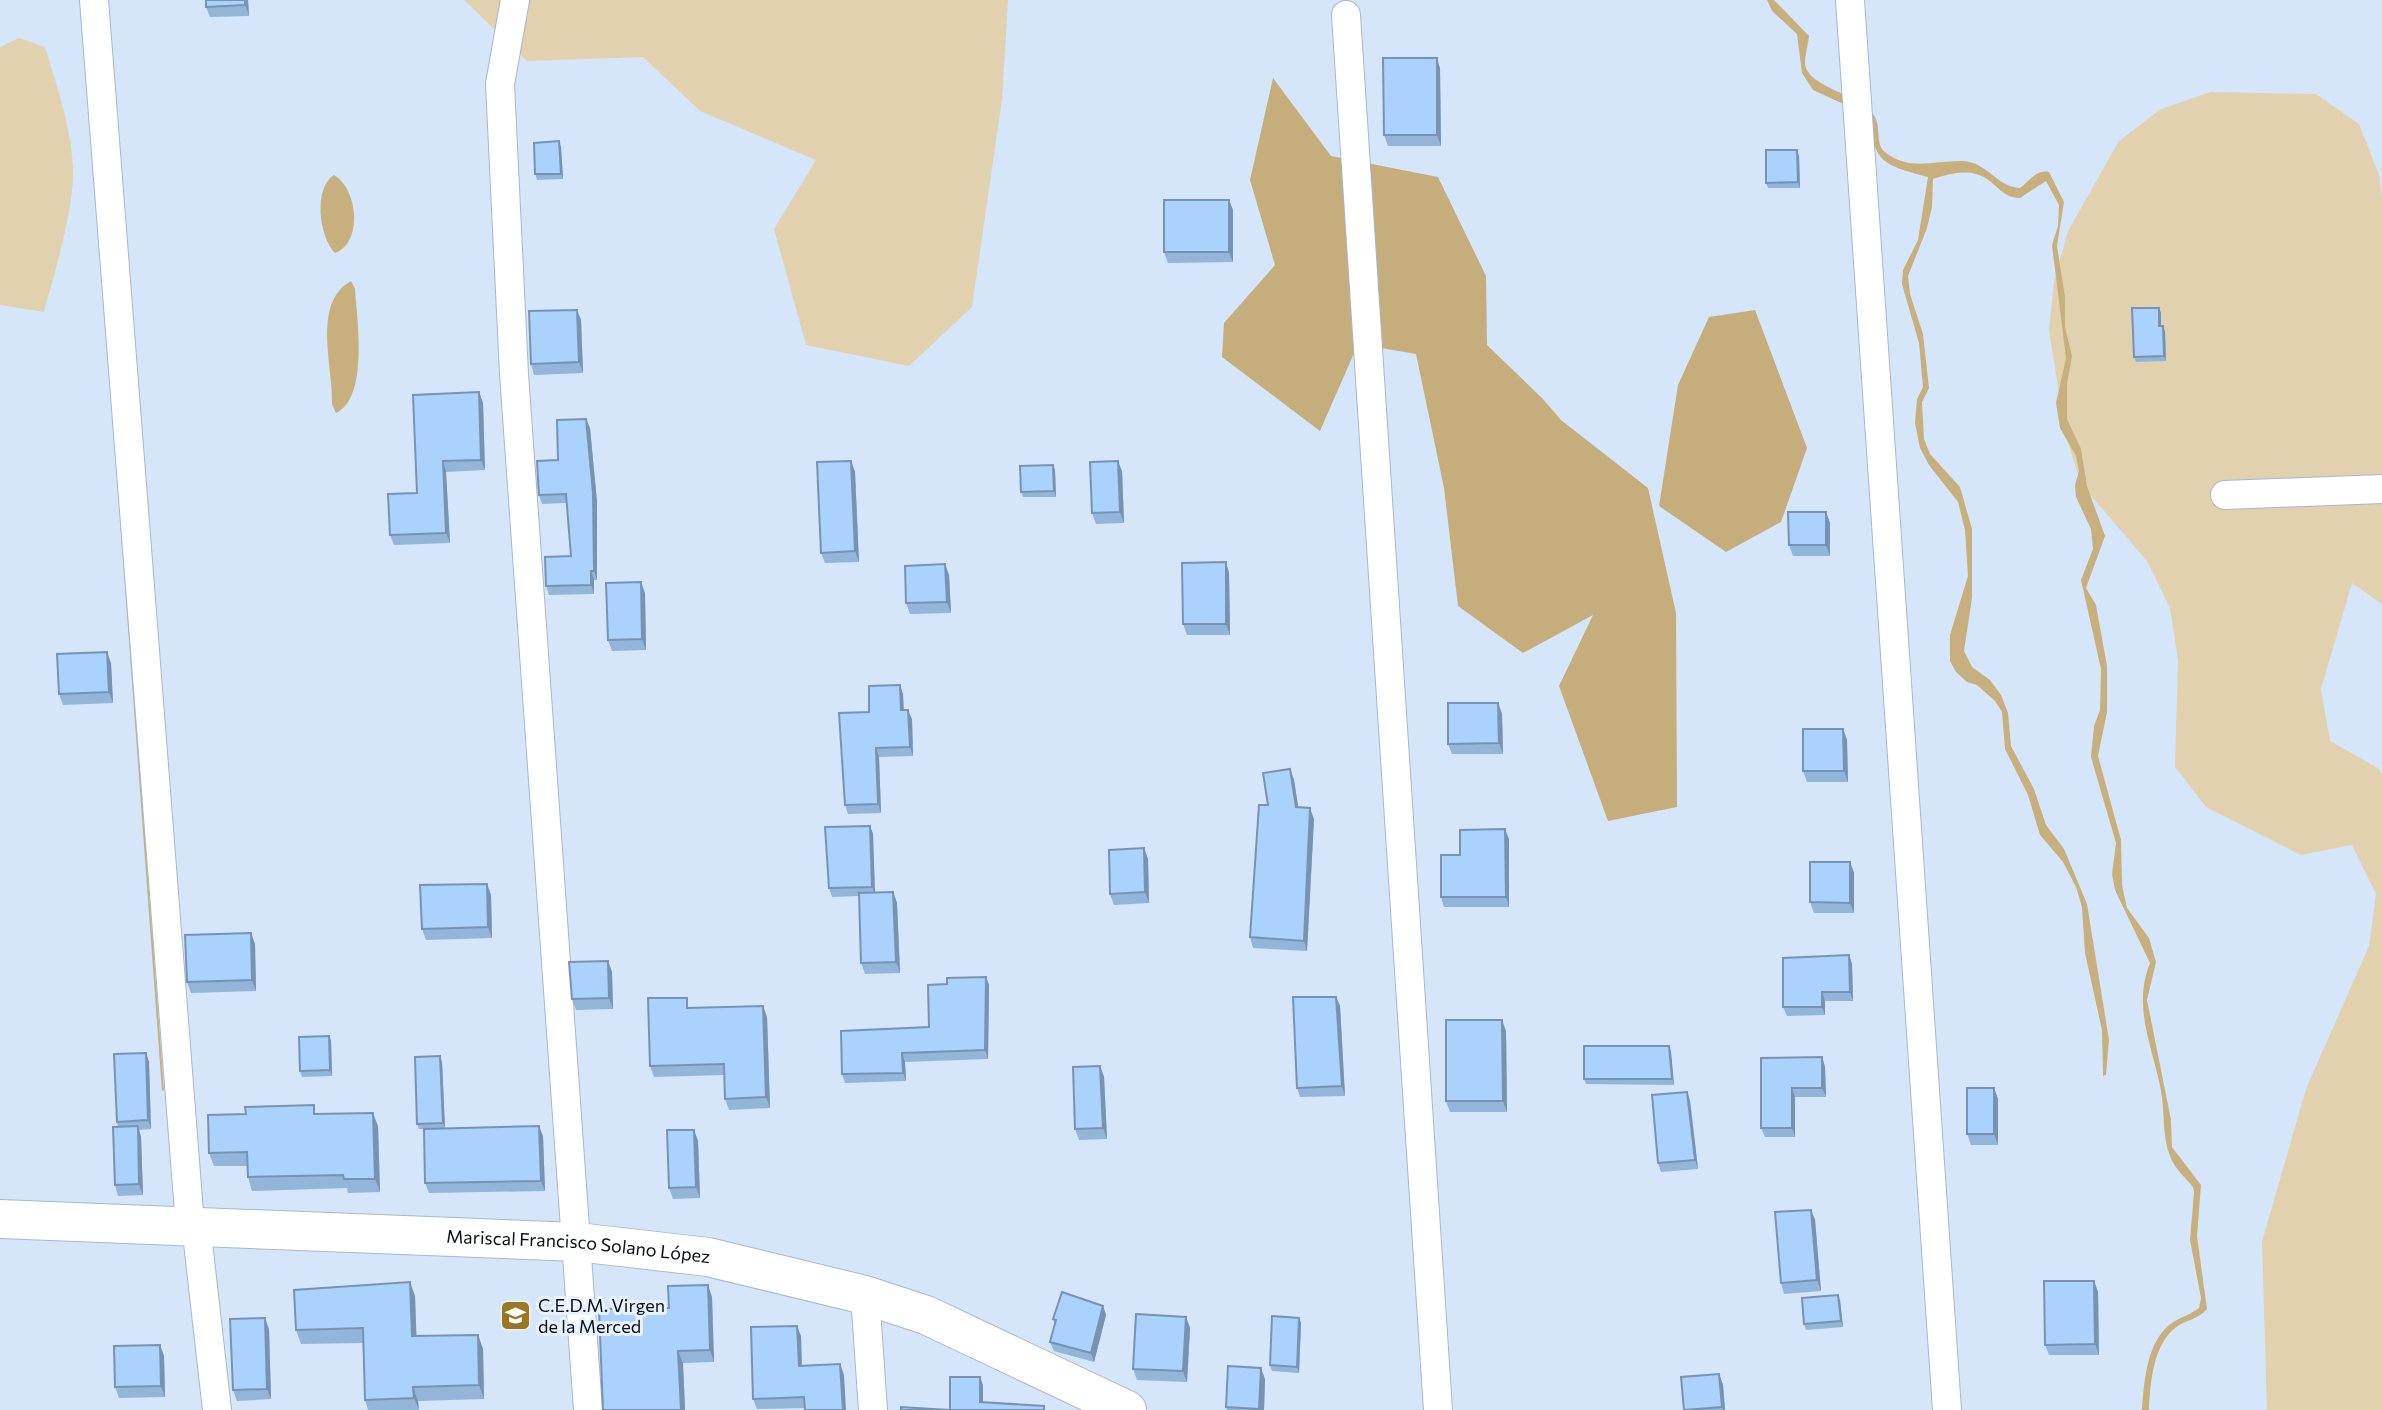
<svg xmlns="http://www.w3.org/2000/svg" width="2382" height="1410" font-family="Commissioner,sans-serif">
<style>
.green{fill:#e1d1ae}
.forest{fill:#c5ae7b}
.water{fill:#c7b07d}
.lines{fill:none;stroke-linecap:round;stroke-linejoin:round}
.street-casing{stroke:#a7b8cb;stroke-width:30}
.secondary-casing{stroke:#a7b8cb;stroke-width:40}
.street{stroke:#fff;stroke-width:28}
.secondary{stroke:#fff;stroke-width:38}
.wall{fill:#93b5da}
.shaded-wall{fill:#7893b1}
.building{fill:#abd2fd;stroke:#7893b1;stroke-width:2}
.labels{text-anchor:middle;stroke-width:6;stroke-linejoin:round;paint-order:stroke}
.street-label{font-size:18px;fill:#090e15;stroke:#e8f3fe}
.poi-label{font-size:18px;fill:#090e15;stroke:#e8f3fe;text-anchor:start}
</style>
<rect width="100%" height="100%" fill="#d5e6fa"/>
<!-- green -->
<g class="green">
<path d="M464,0H1008L1002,99L972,307L909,366L806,345L774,229L816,160L700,111L643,57L527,61Z"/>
<path d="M19,38L45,47C57,88 73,131 73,174C73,212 54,275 44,312L0,305V47Z"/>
<path d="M2211,92L2316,94L2359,124L2379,175L2382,198V604L2352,583L2321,689L2330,741L2378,768L2382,774V1410H2267L2262,1242L2306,1089L2369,946L2376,894L2352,845L2301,855L2206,807L2175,767L2178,660L2170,608L2147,561L2081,484L2066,436L2049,331L2054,281L2068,231L2119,141L2161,109Z"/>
</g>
<!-- forest -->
<g class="forest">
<path d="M1273,78L1331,156L1438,177L1486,276L1487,345L1542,398L1561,420L1648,488L1676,613L1677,807L1608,821L1559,686L1593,615L1523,653L1458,606L1444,488L1416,354L1358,344L1320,431L1222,357L1224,323L1275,265L1250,180Z"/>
<path d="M1755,310L1807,448L1781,522L1726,552L1659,506L1678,385L1709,317Z"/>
</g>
<!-- water -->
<g class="water">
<path d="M1767,0H1774L1809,36C1808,45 1805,55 1805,63C1806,88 1865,95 1875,117C1881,128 1875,144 1885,152C1909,172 1936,160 1963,161C1987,162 1997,187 2020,188C2029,182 2036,169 2049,172L2064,202L2057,246L2065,297V327L2072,356L2067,384V419L2081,449L2087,486L2105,536L2086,588L2096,605L2107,666V712L2098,756L2121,840L2122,885L2127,908L2149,938L2156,962L2147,1000L2171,1120L2172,1147L2201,1185L2197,1236L2207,1309C2197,1320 2185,1320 2175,1328C2153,1345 2150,1385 2149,1410H2142C2144,1381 2147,1337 2175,1321C2184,1316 2191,1314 2199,1308L2201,1298L2190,1240L2194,1192L2193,1187C2185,1177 2174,1168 2170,1156C2162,1137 2165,1112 2161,1091C2153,1047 2132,1008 2150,963L2115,890L2112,874L2116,843L2091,757L2094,726L2100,710L2101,669L2081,580L2093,549L2091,529L2076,497L2075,485L2079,471L2076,456L2060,428L2056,403L2066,358L2052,245L2058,226L2059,205L2046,181L2020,198C2003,197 2000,188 1987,179C1970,168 1951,173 1933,179L1932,207L1927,228L1908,276L1910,294L1923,334L1929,388L1922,402L1924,439L1930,454L1960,487L1972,529V598L1964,651L1972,667L1990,680L2001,695L2008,713L2011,746L2034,789L2046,825L2064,849L2087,904L2109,1040L2106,1075L2103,1076L2102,1030L2085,953L2082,907L2076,887L2063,862L2040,835L2028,795L2005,749L2002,712L1995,701L1977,685L1967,682L1956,672L1950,661V635L1968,576L1965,530L1958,502L1929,465L1920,448L1915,423L1917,399L1923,387L1919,343L1902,284L1903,270L1918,240L1928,177C1876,163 1880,163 1863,113L1813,90L1802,73L1797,34L1772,11Z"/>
<path d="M84,28L164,1090L162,1091Z"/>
<path d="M334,175C358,189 363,243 335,253C319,237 313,188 334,175Z"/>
<path d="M351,281L355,289C357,319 369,398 336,413L332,404C334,369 311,303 351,281Z"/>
</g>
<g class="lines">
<defs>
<g id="street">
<path d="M94,0L190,1225"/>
<path d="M515,0L500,84L514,374L588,1410"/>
<path d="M1850,0L1947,1410"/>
<path d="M1346,15L1438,1410"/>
<path d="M2225,495L2382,489"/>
<path d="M196,1225L217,1410"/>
<path d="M865,1295L873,1410"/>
</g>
<g id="secondary">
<path id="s1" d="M0,1219L577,1242L708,1257L865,1295L926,1315L1127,1410"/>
</g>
</defs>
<!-- street casing -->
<use href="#street" class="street-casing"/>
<!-- secondary casing -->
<use href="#secondary" class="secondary-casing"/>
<!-- street -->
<use href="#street" class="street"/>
<!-- secondary -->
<use href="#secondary" class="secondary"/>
</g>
<!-- wall -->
<g class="wall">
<path d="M248,0L249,16L210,17L206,7Z"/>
<path d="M1440,68L1441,146H1388L1384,135Z"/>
<path d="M561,147L563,179L537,180L535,174Z"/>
<path d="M1799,156L1800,188H1768L1766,183Z"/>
<path d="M1229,200L1233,210V262L1168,263L1164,252Z"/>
<path d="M2159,308L2161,313V326H2163L2165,332L2166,361L2136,362L2134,357Z"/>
<path d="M581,320L583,373L534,375L531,364Z"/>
<path d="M479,392L483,403L485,470L446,472L450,543L394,545L390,535L417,493Z"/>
<path d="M590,428L597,502V580H594V594L549,595L546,586L571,556L567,503L542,504L539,495L558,460Z"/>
<path d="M851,461L855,472L859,562L825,563L821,553Z"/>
<path d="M1055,470L1056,497H1023L1021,492Z"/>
<path d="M1122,471L1124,523L1096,524L1092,513Z"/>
<path d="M1826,512L1830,523V556H1793L1789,545Z"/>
<path d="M1226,562L1229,573L1230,635H1187L1183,624Z"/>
<path d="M949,575L951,613L910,614L906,603Z"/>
<path d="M645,593L646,650L612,651L608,640Z"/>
<path d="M111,663L113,703L63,705L59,694Z"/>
<path d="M903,694L904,710L912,719L913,756L879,757L881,813L848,814L845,805L869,712Z"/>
<path d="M1498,703L1502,714L1503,754H1452L1448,744Z"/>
<path d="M1843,729L1847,740L1848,782H1807L1803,771Z"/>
<path d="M1290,769L1294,780L1298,807L1314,819L1307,951L1253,948L1250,937L1268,805Z"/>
<path d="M870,826L873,834L875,893L893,892L897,903L900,973L865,974L861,963L859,896L832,897L829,888Z"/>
<path d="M1509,839V907H1444L1441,897L1460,855Z"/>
<path d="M1144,848L1148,859L1149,903L1114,905L1110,894Z"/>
<path d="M1850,862L1854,873V913H1814L1810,902Z"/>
<path d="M487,884L491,895L492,938L426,940L422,929Z"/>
<path d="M255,944L256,991L191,993L187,982Z"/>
<path d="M1849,955L1852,964L1853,1001H1825V1015L1787,1016L1783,1007Z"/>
<path d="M608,961L612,972L613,1009L576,1010L572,999Z"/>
<path d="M986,977L989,985L988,1059L905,1062L906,1081L845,1083L842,1074L929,1027L947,984Z"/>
<path d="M1336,997L1340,1006L1345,1096L1300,1097L1297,1088Z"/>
<path d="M767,1017L770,1108L729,1110L725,1099L724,1075L654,1077L650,1066Z"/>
<path d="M1506,1031L1507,1112H1450L1446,1101Z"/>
<path d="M329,1036L331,1041L332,1076L302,1077L300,1071Z"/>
<path d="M1669,1046L1671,1052L1674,1085L1586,1084L1584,1079Z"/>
<path d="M146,1053L149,1062L151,1129L139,1130L141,1137L143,1195L118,1196L115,1185L118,1126L117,1122Z"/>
<path d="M1822,1057L1825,1067L1826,1097H1795V1137H1765L1761,1128V1058Z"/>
<path d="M442,1062L445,1128L419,1129L417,1124Z"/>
<path d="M1100,1066L1104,1077L1107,1139L1079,1140L1075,1129Z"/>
<path d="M1994,1088L1998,1099V1145H1971L1967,1134Z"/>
<path d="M1687,1092L1690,1101L1698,1169L1661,1172L1658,1163Z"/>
<path d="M317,1114L378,1126L380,1192L348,1193L347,1188L252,1191L248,1177L247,1166H214L209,1153Z"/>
<path d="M694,1130L698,1141L700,1198L673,1199L669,1188Z"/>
<path d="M543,1136L545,1191L429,1193L425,1183Z"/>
<path d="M1811,1210L1815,1220L1821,1291L1784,1294L1781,1283Z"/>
<path d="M2094,1281L2098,1292L2099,1355H2049L2045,1345Z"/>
<path d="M415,1296L416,1336L478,1335L483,1349L484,1399L418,1401L419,1410H368L365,1400L363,1343L301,1344L296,1330Z"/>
<path d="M712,1297L714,1362L683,1363L685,1410H603L669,1308Z"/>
<path d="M1840,1300L1843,1327L1806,1330L1804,1324Z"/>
<path d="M1103,1306L1106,1315L1094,1362L1054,1351L1050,1342L1055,1324L1053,1319Z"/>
<path d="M1186,1317L1190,1328L1187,1382L1137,1380L1133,1369Z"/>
<path d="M1299,1318L1301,1323L1299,1373L1272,1371L1270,1365Z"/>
<path d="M269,1329L271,1399L237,1401L233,1390Z"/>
<path d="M801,1336L802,1365L840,1364L844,1375L805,1408L757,1409L753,1399Z"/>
<path d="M160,1345L164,1356L165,1397L119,1398L115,1387Z"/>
<path d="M1719,1374L1723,1385L1725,1410H1684Z"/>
<path d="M1265,1379L1264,1410H1227L1226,1407Z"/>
</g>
<!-- shaded-wall -->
<g class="shaded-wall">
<path d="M245,0H248L249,16L245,5Z"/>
<path d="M1437,58L1440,68L1441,146L1437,135Z"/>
<path d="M559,141L561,147L563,179L561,174Z"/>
<path d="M1797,150L1799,156L1800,188L1798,182Z"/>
<path d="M1229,200L1233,210V262L1229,252Z"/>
<path d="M2159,308L2161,313V332L2159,326Z"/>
<path d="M577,310L581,320L583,373L579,362Z"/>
<path d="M2163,326L2165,332L2166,361L2164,356Z"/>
<path d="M479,392L483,403L485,470L481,460Z"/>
<path d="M586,419L590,428L597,502V580L594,571Z"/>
<path d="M443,461L446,472L450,543L446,533Z"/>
<path d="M851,461L855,472L859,562L855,551Z"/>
<path d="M1118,461L1122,471L1124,523L1120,512Z"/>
<path d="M1053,465L1055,470L1056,497L1054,491Z"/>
<path d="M1826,512L1830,523V556L1826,545Z"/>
<path d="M1226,562L1229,573L1230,635L1226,624Z"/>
<path d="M945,564L949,575L951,613L947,602Z"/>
<path d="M591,571L594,580V594L591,585Z"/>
<path d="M641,582L645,593L646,650L642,639Z"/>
<path d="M107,652L111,663L113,703L109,692Z"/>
<path d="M900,685L903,694L904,719L901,710Z"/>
<path d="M1498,703L1502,714L1503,754L1499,743Z"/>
<path d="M908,710L912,719L913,756L910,747Z"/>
<path d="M1843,729L1847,740L1848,782L1844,771Z"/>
<path d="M876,748L879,757L881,813L878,804Z"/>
<path d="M1290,769L1294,780L1300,818L1296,807Z"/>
<path d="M1310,808L1314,819L1307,951L1304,941Z"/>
<path d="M870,826L873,834L875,895L872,887Z"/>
<path d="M1505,829L1509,839V907L1506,897Z"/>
<path d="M1144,848L1148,859L1149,903L1145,892Z"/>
<path d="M1850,862L1854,873V913L1850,903Z"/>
<path d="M487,884L491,895L492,938L488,927Z"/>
<path d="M893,892L897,903L900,973L896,962Z"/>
<path d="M251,933L255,944L256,991L252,980Z"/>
<path d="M1849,955L1852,964L1853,1001L1850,992Z"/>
<path d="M608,961L612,972L613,1009L609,998Z"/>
<path d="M986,977L989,985L988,1059L985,1050Z"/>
<path d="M1822,992L1825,1001V1015L1822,1007Z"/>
<path d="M1336,997L1340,1006L1345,1096L1342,1086Z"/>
<path d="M763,1006L767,1017L770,1108L766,1097Z"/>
<path d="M1502,1020L1506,1031L1507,1112L1503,1101Z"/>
<path d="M329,1036L331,1041L332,1076L330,1070Z"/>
<path d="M1669,1046L1671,1052L1674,1085L1672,1079Z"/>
<path d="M146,1053L149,1062L151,1129L148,1120Z"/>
<path d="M902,1053L905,1062L906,1081L903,1073Z"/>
<path d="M440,1056L442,1062L445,1128L443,1123Z"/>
<path d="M1822,1057L1825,1067L1826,1097L1822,1088Z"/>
<path d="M1100,1066L1104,1077L1107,1139L1103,1128Z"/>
<path d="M1792,1088L1795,1097V1137L1792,1128Z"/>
<path d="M1994,1088L1998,1099V1145L1994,1134Z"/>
<path d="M1687,1092L1690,1101L1698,1169L1695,1160Z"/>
<path d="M373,1113L378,1126L380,1192L375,1179Z"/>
<path d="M138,1126L141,1137L143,1195L139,1184Z"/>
<path d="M539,1126L543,1136L545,1191L541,1181Z"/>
<path d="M694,1130L698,1141L700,1198L696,1187Z"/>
<path d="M1811,1210L1815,1220L1821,1291L1817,1280Z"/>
<path d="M2094,1281L2098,1292L2099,1355L2095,1344Z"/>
<path d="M410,1282L415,1296L417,1350L412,1336Z"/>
<path d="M708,1285L712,1297L714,1362L710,1350Z"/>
<path d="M1838,1295L1840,1300L1843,1327L1841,1321Z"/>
<path d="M1103,1306L1106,1315L1094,1362L1091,1353Z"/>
<path d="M1186,1317L1190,1328L1187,1382L1183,1371Z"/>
<path d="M265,1318L269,1329L271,1399L267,1389Z"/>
<path d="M1299,1318L1301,1323L1299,1373L1297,1367Z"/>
<path d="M797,1326L801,1336L802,1376L799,1366Z"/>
<path d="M478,1335L483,1349L484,1399L479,1385Z"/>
<path d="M160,1345L164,1356L165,1397L161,1386Z"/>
<path d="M678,1351L683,1363L685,1410H681Z"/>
<path d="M840,1364L844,1375L846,1410H843Z"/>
<path d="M1261,1368L1265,1379L1264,1410H1260L1259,1409Z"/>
<path d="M1719,1374L1723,1385L1725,1410H1723L1722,1407Z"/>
<path d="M980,1377L983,1385V1410L980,1402Z"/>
<path d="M413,1387L418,1401L419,1410L414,1398Z"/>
</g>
<!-- building -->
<g class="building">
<path d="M206,0H245V5L206,7Z"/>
<path d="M1383,58H1437V135H1384Z"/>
<path d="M559,141L561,174H535L534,143Z"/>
<path d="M1766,150H1797L1798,182L1766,183Z"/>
<rect x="1164" y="200" width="65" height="52"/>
<path d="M2132,308H2159V326H2163L2164,356L2134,357Z"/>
<path d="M577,310L579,362L531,364L529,311Z"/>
<path d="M479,392L481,460L443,461L446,533L390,535L388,494L417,493L413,395Z"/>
<path d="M586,419L593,493L594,571H591V585L546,586L545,557L571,556L566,494L539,495L537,461L558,460L557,420Z"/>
<path d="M851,461L855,551L821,553L817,462Z"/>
<path d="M1118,461L1120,512L1092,513L1090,462Z"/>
<path d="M1053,465L1054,491L1021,492L1020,466Z"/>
<path d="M1788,512H1826V545H1789Z"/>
<path d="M1226,562V624H1183L1182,563Z"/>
<path d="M945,564L947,602L906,603L905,566Z"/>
<path d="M641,582L642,639L608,640L606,583Z"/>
<path d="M107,652L109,692L59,694L57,654Z"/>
<path d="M900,685L901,710H908L910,747L876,748L878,804L845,805L839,713L869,712V686Z"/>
<path d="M1448,703H1498L1499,743L1448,744Z"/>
<path d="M1803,729H1843L1844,771H1803Z"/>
<path d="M1290,769L1296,807L1310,808L1304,941L1250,937L1259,805H1268L1263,773Z"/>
<path d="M870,826L872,887L829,888L825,827Z"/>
<path d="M1505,829L1506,897H1441V855H1460V830Z"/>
<path d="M1144,848L1145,892L1110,894L1109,850Z"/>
<path d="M1810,862H1850V903L1810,902Z"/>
<path d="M487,884L488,927L422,929L420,885Z"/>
<path d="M893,892L896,962L861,963L859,893Z"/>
<path d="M251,933L252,980L187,982L185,935Z"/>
<path d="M1849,955L1850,992H1822V1007H1783V958Z"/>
<path d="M608,961L609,998L572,999L569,962Z"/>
<path d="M986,977L985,1050L902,1053L903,1073L842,1074L841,1031L929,1027L928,985L947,984V978Z"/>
<path d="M1293,997H1336L1342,1086L1297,1088Z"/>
<path d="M648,998H687V1008L763,1006L766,1097L725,1099L724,1064L650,1066Z"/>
<path d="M1446,1020H1502L1503,1101H1446Z"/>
<path d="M329,1036L330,1070L300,1071L299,1037Z"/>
<path d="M1584,1046H1669L1672,1079H1584Z"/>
<path d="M146,1053L148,1120L117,1122L114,1054Z"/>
<path d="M440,1056L443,1123L417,1124L415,1057Z"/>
<path d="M1822,1057V1088H1792V1128H1761V1058Z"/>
<path d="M1100,1066L1103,1128L1075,1129L1073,1067Z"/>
<rect x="1967" y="1088" width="27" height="46"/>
<path d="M1687,1092L1695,1160L1658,1163L1652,1095Z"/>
<path d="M314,1105V1114L373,1113L375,1179H344L343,1175L248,1177L247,1152L209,1153L208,1115L246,1114L245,1107Z"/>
<path d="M138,1126L139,1184L115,1185L113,1127Z"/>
<path d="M539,1126L541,1181L425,1183L424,1129Z"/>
<path d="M667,1130H694L696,1187L669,1188Z"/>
<path d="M1811,1210L1817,1280L1781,1283L1775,1212Z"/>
<path d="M2044,1281H2094L2095,1344L2045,1345Z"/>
<path d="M410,1282L412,1336L478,1335L479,1385L413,1387L414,1398L365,1400L363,1328L296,1330L294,1290Z"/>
<path d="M708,1285L710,1350L678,1351L681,1410H603L599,1309L669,1308L668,1286Z"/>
<path d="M1062,1292L1103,1306L1091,1353L1050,1342L1056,1320L1053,1319Z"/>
<path d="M1838,1295L1841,1321L1804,1324L1802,1298Z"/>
<path d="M1136,1314L1186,1317L1183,1371L1133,1369Z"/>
<path d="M1272,1316L1299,1318L1297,1367L1270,1365Z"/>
<path d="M265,1318L267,1389L233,1390L230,1319Z"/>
<path d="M797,1326L799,1366L840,1364L843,1410H805L804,1397L753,1399L751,1327Z"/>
<path d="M160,1345L161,1386L115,1387L114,1346Z"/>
<path d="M1228,1366L1261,1368L1259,1409L1226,1407Z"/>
<path d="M1719,1374L1722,1407L1684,1410L1681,1377Z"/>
<path d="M950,1377H980V1402L1044,1406V1410H901V1407L950,1410Z"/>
</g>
<!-- icons -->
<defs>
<symbol id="school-square" viewBox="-11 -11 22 22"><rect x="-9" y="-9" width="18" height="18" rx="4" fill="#997821" stroke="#e8f3fe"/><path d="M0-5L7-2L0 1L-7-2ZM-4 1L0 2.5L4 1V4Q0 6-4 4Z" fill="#fff"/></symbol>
</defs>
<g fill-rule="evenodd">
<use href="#school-square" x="498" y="1298" width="35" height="35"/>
</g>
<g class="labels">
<!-- street labels -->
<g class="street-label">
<text dy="6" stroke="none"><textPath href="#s1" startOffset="579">Mariscal Francisco Solano López</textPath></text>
</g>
<!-- poi labels -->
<g class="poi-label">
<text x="538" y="1312">C.E.D.M. Virgen<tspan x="538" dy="21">de la Merced</tspan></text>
</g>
</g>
</svg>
